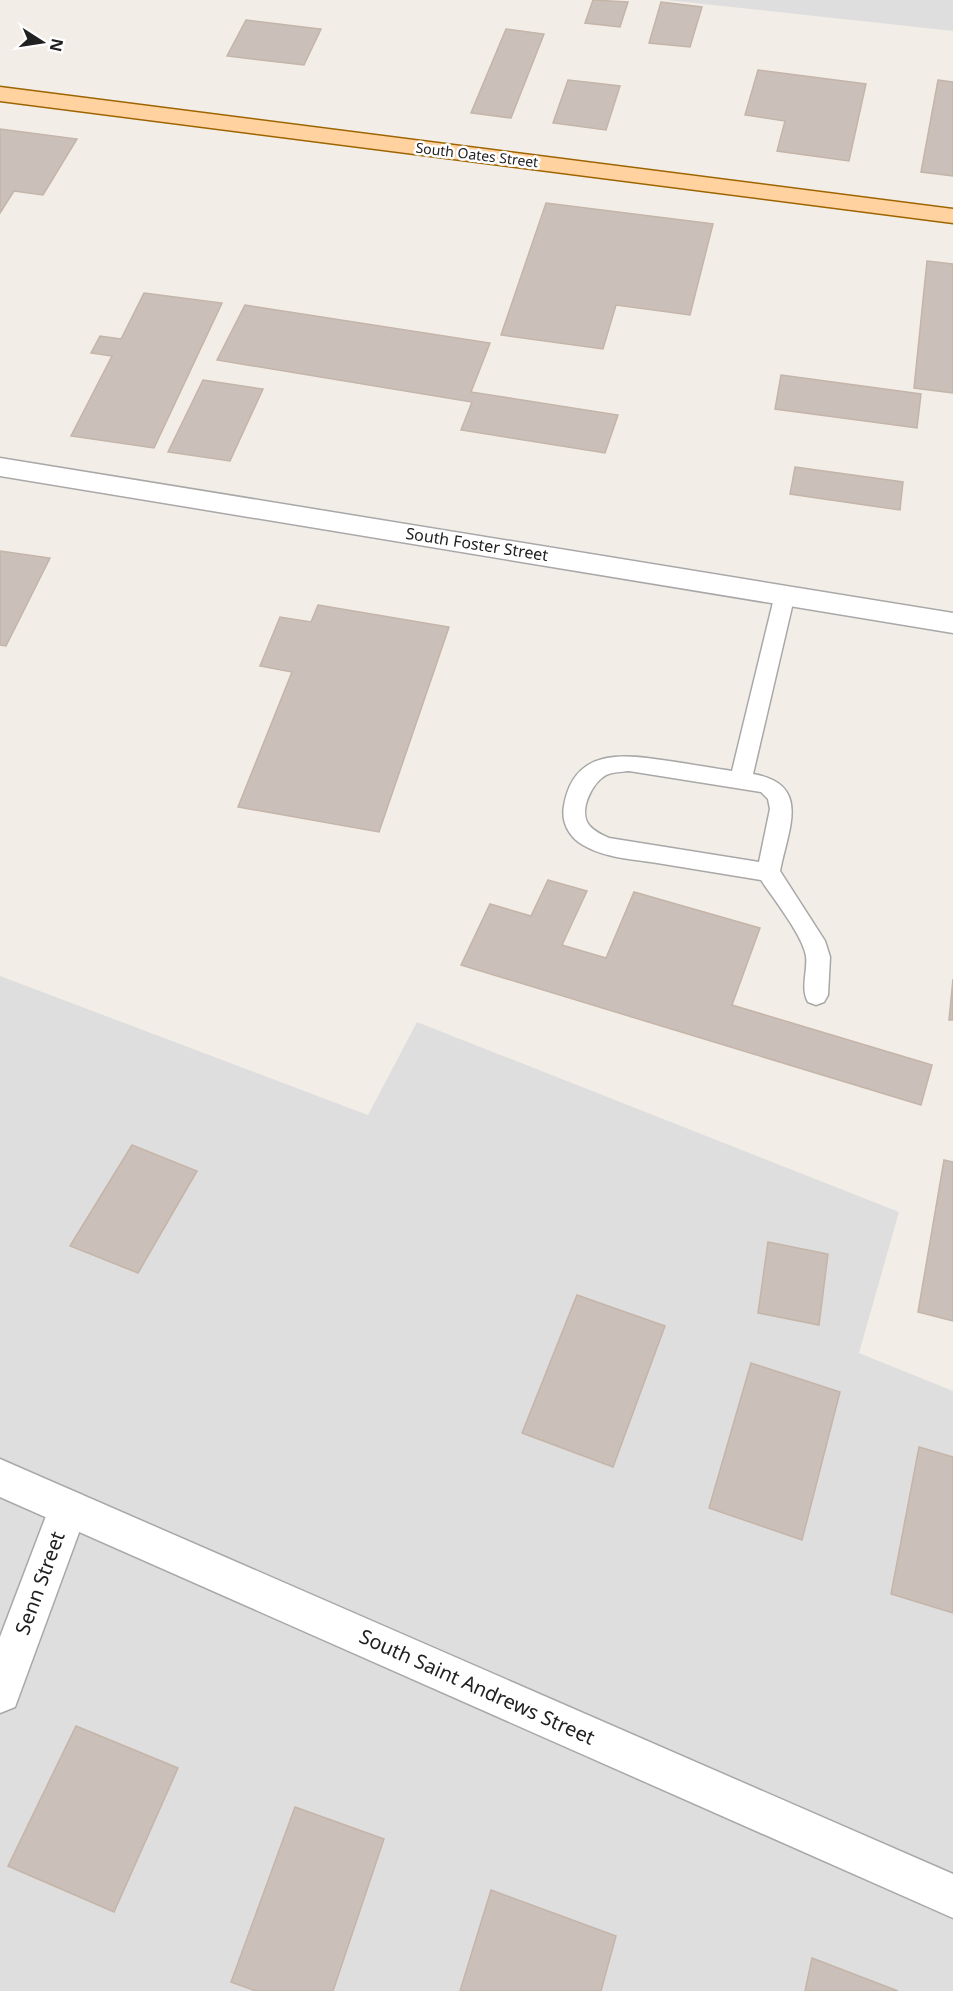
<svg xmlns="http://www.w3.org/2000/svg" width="953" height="1991" font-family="'Noto Sans',sans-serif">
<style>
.residential{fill:#dfdede}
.building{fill:#cac0b9;stroke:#c5b4a8;stroke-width:1.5}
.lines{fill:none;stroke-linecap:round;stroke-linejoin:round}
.service-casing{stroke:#a8a8a8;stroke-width:3}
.minor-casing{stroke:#a8a8a8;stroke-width:3}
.tertiary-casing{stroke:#a8a8a8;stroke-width:3}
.primary-casing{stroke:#9e6400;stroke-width:3}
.service{fill:#fff;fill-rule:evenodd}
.minor{fill:#fff;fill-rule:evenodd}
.tertiary{fill:#fff;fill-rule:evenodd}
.primary{fill:#ffd29f;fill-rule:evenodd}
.labels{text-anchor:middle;stroke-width:5;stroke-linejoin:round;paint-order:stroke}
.far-street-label{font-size:14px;fill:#212121;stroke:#fff}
.street-label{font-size:16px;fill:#212121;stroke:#fff}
.near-street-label{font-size:20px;fill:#212121;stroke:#fff}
</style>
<rect width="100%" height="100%" fill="#f2eee7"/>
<!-- residential -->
<g class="residential">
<path d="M666,0H953V31Z"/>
<path d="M0,976L368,1115L417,1022L899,1212L859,1353L953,1391V1991H0Z"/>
</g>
<!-- building -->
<g class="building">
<path d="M593,0L628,2L620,27L585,23Z"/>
<path d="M661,2L702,7L690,47L649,43Z"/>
<path d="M246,20L321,29L304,65L227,56Z"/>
<path d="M506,29L544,34L511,118L471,113Z"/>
<path d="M758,70L866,84L849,161L777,151L785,121L745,115Z"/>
<path d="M568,80L620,86L606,130L553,123Z"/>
<path d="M938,80L953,82V176L921,172Z"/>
<path d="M0,129L77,139L43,195L14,191L0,213Z"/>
<path d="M546,203L713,224L690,315L616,305L603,349L501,335Z"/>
<path d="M927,261L953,264V393L914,388Z"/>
<path d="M144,293L222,303L154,448L71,436L112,356L91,353L100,336L121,339Z"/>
<path d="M245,305L490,343L471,392L618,415L605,453L461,430L472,402L217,360Z"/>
<path d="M781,375L921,394L917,428L775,409Z"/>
<path d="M203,380L263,389L230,461L168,452Z"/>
<path d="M795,467L903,482L900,510L790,494Z"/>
<path d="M0,551L50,558L6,646L0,645Z"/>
<path d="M318,605L449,627L379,832L238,807L292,672L260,666L280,617L311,622Z"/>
<path d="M548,880L587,891L562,945L606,958L634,892L760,928L732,1005L932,1065L921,1105L461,965L490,904L531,916Z"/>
<path d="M953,979V1020H949Z"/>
<path d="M132,1145L197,1171L138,1273L70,1246Z"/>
<path d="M944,1160L953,1162V1321L918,1312Z"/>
<path d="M768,1242L828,1254L819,1325L758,1313Z"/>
<path d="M577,1295L665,1326L613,1467L522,1433Z"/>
<path d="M751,1363L840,1392L802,1540L709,1508Z"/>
<path d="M919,1447L953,1457V1613L891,1594Z"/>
<path d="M76,1726L178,1768L114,1912L8,1866Z"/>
<path d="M295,1807L384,1839L333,1991H256L231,1982Z"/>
<path d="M491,1890L616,1936L601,1991H460Z"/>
<path d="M812,1958L898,1991H805Z"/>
</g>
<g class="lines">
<defs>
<path id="service" d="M785,587L792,589L795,594L753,774C812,784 788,829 780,871L825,941L830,957L828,995L824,1002L816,1005L808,1002C800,988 808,971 806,956C803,936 773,898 761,880C726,874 692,869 657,863C632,859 605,858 583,845C569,837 561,822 564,806C574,747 624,754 669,761C690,764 711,768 732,771L775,594L778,589ZM629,771L761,792L768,799L770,809L759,862L609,838C602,835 594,831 589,825C578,811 592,783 606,775C613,772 621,772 629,771Z"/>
<g id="minor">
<path d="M0,458L953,613V633L0,476Z"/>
<path d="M68,1489L82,1495L88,1508L15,1707L0,1713V1637L54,1495Z"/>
</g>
<path id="tertiary" d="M0,1459L953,1874V1918L0,1497Z"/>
<path id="primary" d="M0,87L953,209V223L0,101Z"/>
</defs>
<!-- service casing -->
<use href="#service" class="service-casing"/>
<!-- minor casing -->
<use href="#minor" class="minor-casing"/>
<!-- tertiary casing -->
<use href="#tertiary" class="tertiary-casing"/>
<!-- primary casing -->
<use href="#primary" class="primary-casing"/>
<!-- service -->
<use href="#service" class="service"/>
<!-- minor -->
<use href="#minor" class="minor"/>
<!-- tertiary -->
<use href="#tertiary" class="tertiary"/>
<!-- primary -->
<use href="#primary" class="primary"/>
</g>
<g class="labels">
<!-- far-street labels -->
<g class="far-street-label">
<text transform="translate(477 155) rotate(7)" y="5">South Oates Street</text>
</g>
<!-- street labels -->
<g class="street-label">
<text transform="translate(477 544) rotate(9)" y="6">South Foster Street</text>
</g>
<!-- near-street labels -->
<g class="near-street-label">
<text transform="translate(40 1583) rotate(-70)" y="7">Senn Street</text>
<text transform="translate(477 1687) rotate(24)" y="7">South Saint Andrews Street</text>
</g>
</g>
<!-- north arrow -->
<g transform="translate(42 42) rotate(102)" stroke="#ffffff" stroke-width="4.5" paint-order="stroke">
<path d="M0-4.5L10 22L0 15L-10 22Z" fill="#212121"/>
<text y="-9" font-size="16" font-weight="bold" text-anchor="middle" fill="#212121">N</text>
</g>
</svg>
